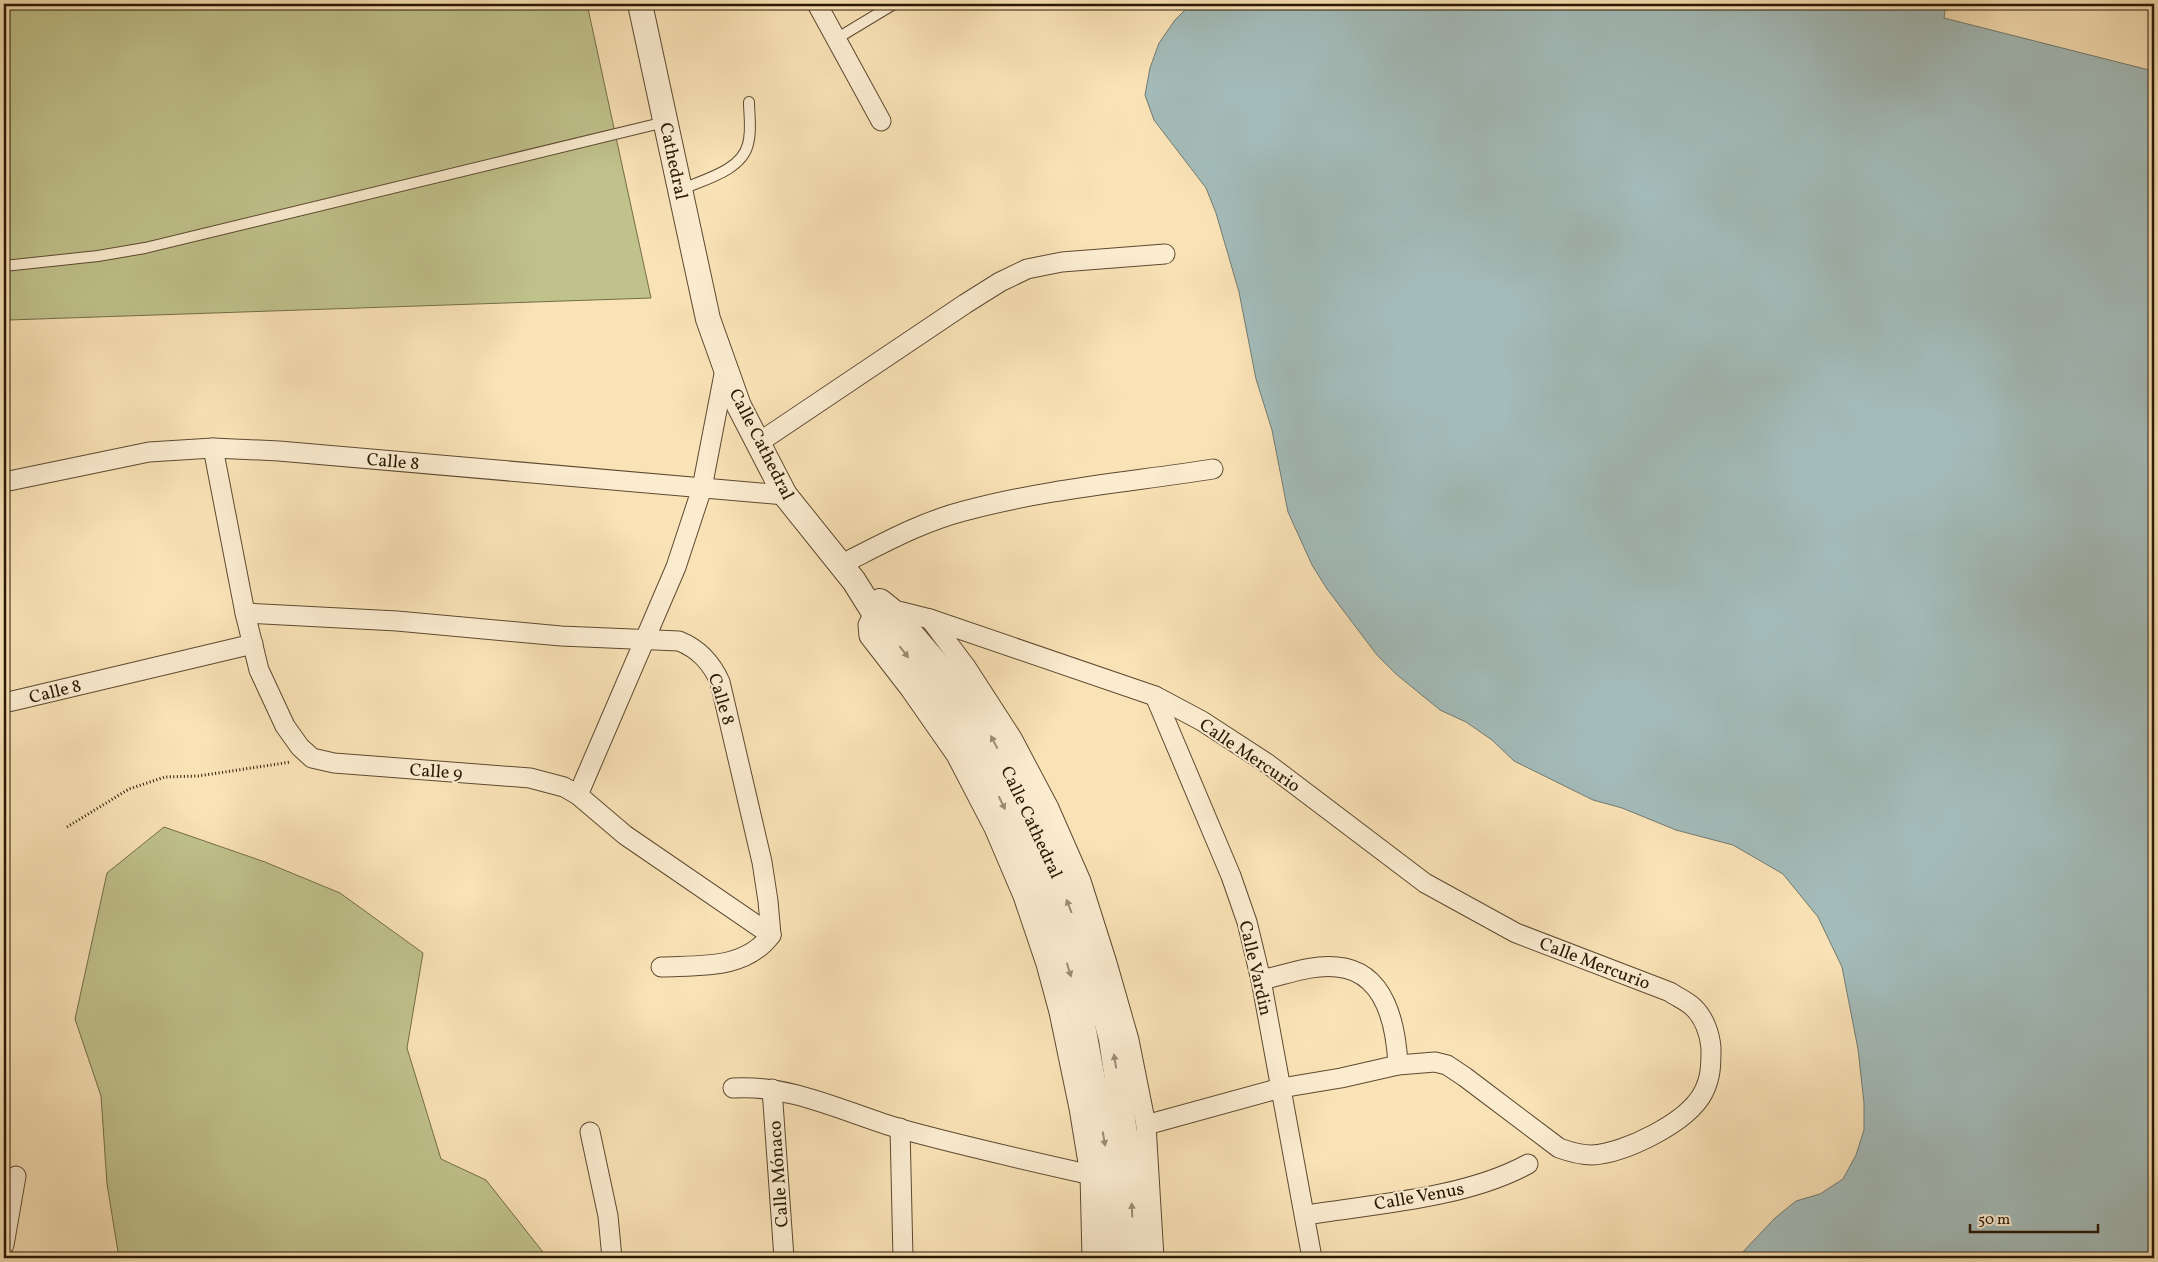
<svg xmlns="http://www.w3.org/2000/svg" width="2158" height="1262" font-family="Vollkorn,serif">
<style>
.green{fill:#c0c28c;stroke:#746d48}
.water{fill:#a3bbb9;stroke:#727a70}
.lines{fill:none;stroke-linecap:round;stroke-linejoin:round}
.service-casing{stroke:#5d4a30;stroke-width:12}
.minor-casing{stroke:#5d4a30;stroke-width:21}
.tertiary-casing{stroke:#5d4a30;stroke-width:26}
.path{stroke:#291803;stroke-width:3;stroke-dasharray:1 2.5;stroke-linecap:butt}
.service{stroke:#fbecd0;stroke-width:10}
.minor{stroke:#fbecd0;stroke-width:19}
.tertiary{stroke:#fbecd0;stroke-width:24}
.oneway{fill:#9c8d74}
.labels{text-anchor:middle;stroke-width:4;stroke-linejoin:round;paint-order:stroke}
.street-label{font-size:18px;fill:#291803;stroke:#fbecd0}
</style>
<rect width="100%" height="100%" fill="#f9e2b6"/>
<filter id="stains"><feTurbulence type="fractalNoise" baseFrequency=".004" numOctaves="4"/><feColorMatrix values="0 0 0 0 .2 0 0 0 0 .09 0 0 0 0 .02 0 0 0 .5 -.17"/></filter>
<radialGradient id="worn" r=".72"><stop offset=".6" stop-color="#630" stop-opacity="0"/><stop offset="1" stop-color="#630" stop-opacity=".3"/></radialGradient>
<!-- green -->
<g class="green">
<path d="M4,4H587L651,298L9,320L4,318Z"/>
<path d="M164,827L265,862L340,893L423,953L407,1048L441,1159L486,1180L546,1256V1258H119L107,1184L101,1096L75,1019L107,873Z"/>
</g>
<!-- water -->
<path class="water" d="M1191,4H1946L1944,18L2149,70L2154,52V1258H1732L1738,1257L1775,1218L1796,1201L1820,1194L1843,1179L1856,1155L1864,1130V1103L1858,1049L1842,967L1818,917L1783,874L1733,845L1676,830L1622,808L1593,800L1514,761L1492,740L1466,722L1440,710L1396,674L1377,655L1327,589L1312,565L1288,512L1272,430L1256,379L1239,292L1216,213L1206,188L1154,120L1145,95L1150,68L1159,43L1175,20Z"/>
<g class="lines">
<defs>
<g id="service">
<path d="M836,39L894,4"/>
<path d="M680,190C702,180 742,171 748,144C752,130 749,115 749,102"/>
<path d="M4,266L98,256L145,248L665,122"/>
</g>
<g id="minor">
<path d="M817,4L881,121"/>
<path d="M758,443L965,304L1000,282L1027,269L1062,262L1165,254"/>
<path d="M213,448L245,613L259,670L285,726L300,747L312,758L334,763L530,778L564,787L578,795L625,835L771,935"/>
<path d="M4,482L149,452L213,448L279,451L785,495"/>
<path d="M842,564C882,544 921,522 964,511C1045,489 1130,482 1213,469"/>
<path d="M245,613L397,621L561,636L679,641C699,649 711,662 720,682L762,862L768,901L771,935"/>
<path d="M930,619L966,667L1012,738L1049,808L1081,881L1107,963L1129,1040L1146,1125L1154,1258"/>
<path d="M1155,696L1231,876L1247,922L1261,980L1312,1258"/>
<path d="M4,703L253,644"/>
<path d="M578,795L676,567L702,488L725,369"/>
<path d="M661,967C700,965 745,970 771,935"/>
<path d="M1261,980C1285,975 1312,964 1337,967C1386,971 1396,1026 1398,1065"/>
<path d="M733,1088C791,1084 846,1113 901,1129C966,1147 1034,1162 1100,1177"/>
<path d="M772,1089L784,1258"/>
<path d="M900,1128L903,1258"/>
<path d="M590,1132L608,1216L612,1258"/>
<path d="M1306,1215C1376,1204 1466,1198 1528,1164"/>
<path d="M4,1245L16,1176"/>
<path d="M1092,1258L1090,1175L1079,1108L1059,1012L1046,964L1023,896L994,828L956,755L910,689L869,636L868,625L874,613L890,609L930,619L1155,696L1202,721L1268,764L1425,883L1516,933L1670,992C1677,997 1687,1001 1693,1007C1704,1017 1710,1034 1711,1048C1711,1065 1711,1078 1703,1093C1687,1123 1625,1153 1592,1155C1580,1155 1570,1152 1559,1148L1465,1077L1447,1065L1435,1062L1398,1065L1341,1078L1281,1088L1146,1125"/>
</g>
<g id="tertiary">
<path d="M640,4L708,319L739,406L785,495L854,581L874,613L950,713L991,780L1027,856L1061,943L1080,1009L1106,1150L1112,1258"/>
<path d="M880,601L890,609L969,701L991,736L1019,789L1049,854L1080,934L1100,997L1111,1039L1127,1146L1134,1258"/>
</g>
</defs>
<!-- service casing -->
<use href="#service" class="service-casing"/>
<!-- minor casing -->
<use href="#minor" class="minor-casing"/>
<!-- tertiary casing -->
<use href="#tertiary" class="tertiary-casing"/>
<!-- path -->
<path class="path" d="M67,827L129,789L165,777L198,776L291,762"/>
<!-- service -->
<use href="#service" class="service"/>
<!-- minor -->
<use href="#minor" class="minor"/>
<!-- tertiary -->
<use href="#tertiary" class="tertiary"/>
</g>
<!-- one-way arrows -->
<defs><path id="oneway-solid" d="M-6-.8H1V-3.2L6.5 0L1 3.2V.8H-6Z" transform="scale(1.25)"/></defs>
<g class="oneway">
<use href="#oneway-solid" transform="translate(904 652) rotate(52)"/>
<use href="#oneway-solid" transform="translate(994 742) rotate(-118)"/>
<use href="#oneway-solid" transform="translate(1002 803) rotate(64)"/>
<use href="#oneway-solid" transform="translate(1069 906) rotate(-111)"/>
<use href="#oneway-solid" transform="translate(1069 970) rotate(73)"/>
<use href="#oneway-solid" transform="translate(1115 1061) rotate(-99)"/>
<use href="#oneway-solid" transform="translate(1104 1139) rotate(80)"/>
<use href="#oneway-solid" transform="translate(1132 1210) rotate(-92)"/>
</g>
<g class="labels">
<!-- street labels -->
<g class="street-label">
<text transform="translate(674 161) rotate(78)" y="6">Cathedral</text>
<text transform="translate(762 444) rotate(63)" y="6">Calle Cathedral</text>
<text transform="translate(393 461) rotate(5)" y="6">Calle 8</text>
<text transform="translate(55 691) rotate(-14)" y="6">Calle 8</text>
<text transform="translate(722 699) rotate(73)" y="6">Calle 8</text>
<text transform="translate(1250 755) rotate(34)" y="6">Calle Mercurio</text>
<text transform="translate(436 771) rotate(4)" y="6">Calle 9</text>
<text transform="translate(1032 822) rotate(65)" y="6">Calle Cathedral</text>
<text transform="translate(1595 963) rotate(21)" y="6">Calle Mercurio</text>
<text transform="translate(1256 968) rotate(77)" y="6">Calle Vardin</text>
<text transform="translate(778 1174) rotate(-94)" y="6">Calle Mónaco</text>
<text transform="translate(1419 1196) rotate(-10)" y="6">Calle Venus</text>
</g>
</g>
<!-- margin -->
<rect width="2158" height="1262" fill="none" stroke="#f9e2b6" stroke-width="20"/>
<rect x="5" y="5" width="2148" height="1252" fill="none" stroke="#291803" stroke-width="2.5"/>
<rect x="10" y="10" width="2138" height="1242" fill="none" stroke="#291803"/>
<!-- scale -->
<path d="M1970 1224v8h128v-8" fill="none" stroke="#291803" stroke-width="2.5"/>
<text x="1978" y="1224" font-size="15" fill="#291803" stroke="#fbecd0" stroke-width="4" paint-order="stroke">50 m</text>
<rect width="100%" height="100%" filter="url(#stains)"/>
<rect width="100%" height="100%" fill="url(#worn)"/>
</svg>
